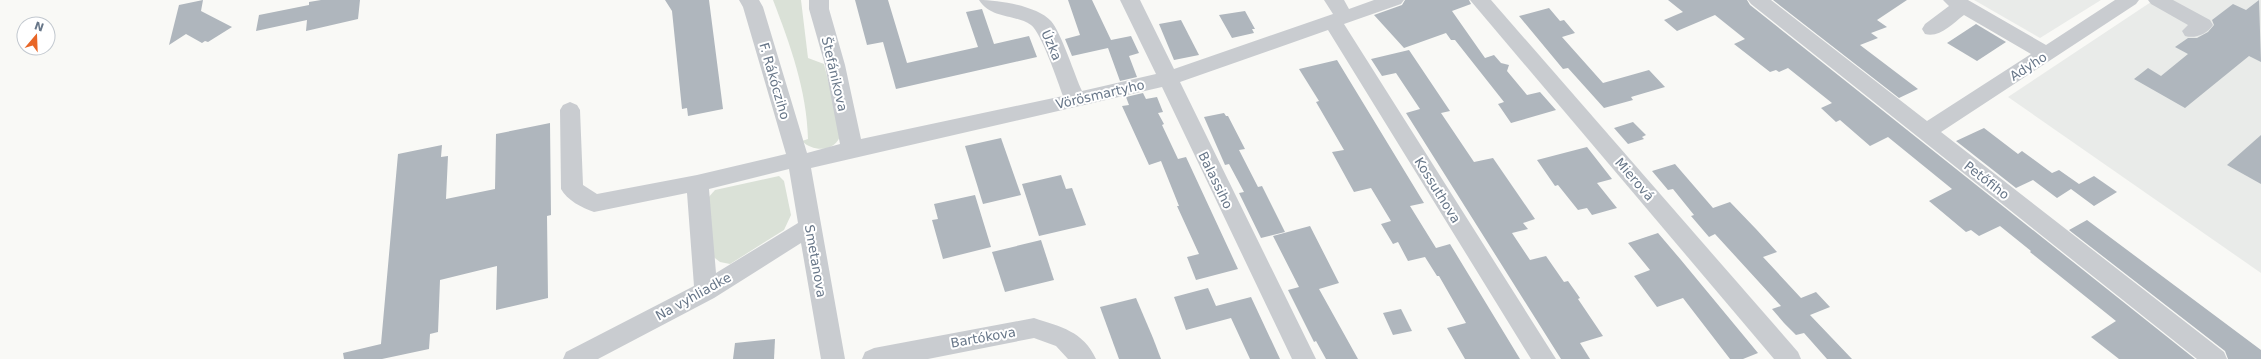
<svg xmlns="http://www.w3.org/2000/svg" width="2261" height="359" font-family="'DejaVu Sans',sans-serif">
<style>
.built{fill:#e9ebe9}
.green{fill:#dae1d7}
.building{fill:#afb6bd}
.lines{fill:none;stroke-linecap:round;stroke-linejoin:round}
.minor{fill:#c9ccd0;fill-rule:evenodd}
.labels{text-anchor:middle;stroke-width:4;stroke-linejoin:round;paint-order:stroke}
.street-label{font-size:13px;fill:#677688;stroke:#fff}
</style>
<rect width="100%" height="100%" fill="#f9f9f6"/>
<!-- built -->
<g class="built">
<path d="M1974,0H2101L2040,38Z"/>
<path d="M2154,0H2261V273L2008,97Z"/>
</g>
<!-- green -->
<g class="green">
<path d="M773,0H801L808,58L824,64L841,133C837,152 814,153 802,141L808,139C807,91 790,44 773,0Z"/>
<path d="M779,176L784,181L791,215L784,230L730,264L720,262L711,255L707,199L715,190Z"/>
</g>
<!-- building -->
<g class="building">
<path d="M203,0L201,11L232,27L208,42L205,41L202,43L186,34L169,45L179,5Z"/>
<path d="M321,0H360L358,19L306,31L307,20L256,31L259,15L309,5V2Z"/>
<path d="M665,0H709L723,109L688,116L687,108L682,109L672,11Z"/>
<path d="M855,0H888L907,63L978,47L966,12L982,9L994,44L1029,36L1037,57L896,89L883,42L867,45Z"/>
<path d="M1068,0H1092L1111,40L1131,36L1139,53L1129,56L1137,77L1120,81L1108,48L1072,56L1065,39L1080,35Z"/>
<path d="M1405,0H1469L1471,4L1452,11L1485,58L1494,55L1501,63L1509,65L1507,71L1527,95L1540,92L1556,110L1511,123L1498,104L1504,102L1455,40H1451L1446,33L1404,48L1374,15L1402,5Z"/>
<path d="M1668,0H1747L1750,5L2195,359H2119L2091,337L2116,321L2030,252L2031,251L2000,226L1979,236L1971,230L1966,232L1929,201L1952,189L1888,137L1870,146L1840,120L1836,122L1821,108L1832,103L1788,68L1779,72L1776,70L1770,72L1734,44L1745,39L1715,15L1677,31L1664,20L1683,12Z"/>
<path d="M1773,0H1907L1877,20L1887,27L1871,33L1878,38L1860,45L1918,89L1899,98Z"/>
<path d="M2259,0L2261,62L2249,56L2185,108L2134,79L2148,68L2161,76L2188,54L2175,47L2188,38H2197L2208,32L2214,25L2212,20L2233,4L2246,10Z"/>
<path d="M1549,8L1560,21L1564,20L1575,33L1562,37L1603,83L1649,70L1665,87L1631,97L1633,100L1604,108L1568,68L1563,69L1519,16Z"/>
<path d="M1245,11L1255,29H1252L1254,33L1232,38L1219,15Z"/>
<path d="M1181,20L1199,55L1174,60L1159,24Z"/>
<path d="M1976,24L2006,42L1977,61L1947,43Z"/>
<path d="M1409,50L1450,111L1441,113L1474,162L1493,158L1535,219L1523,223L1528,229L1512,233L1530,260L1546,256L1564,282L1568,281L1580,298L1578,299L1603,336L1580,343L1590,359H1561L1406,113L1420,109L1396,73L1382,76L1371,59Z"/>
<path d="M1337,60L1424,203L1410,206L1436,248L1450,244L1520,359H1465L1447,328L1466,323L1439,276H1437L1425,257L1408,261L1398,242L1393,244L1381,224L1391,221L1371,188L1354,192L1332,152L1344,150L1316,102L1319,101L1299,69Z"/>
<path d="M1143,93L1146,99L1157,97L1163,112L1158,113L1164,124L1162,125L1178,159L1186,157L1238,269L1196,280L1187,257L1199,254L1177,206H1179L1161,161L1149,165L1122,106L1129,105L1126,97Z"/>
<path d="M1224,113L1226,116H1228L1245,149L1239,150L1258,187L1262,186L1285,232L1261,238L1239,193L1244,192L1229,164L1225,165L1204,117Z"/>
<path d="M1633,122L1646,135L1642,137L1644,139L1628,144L1614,128Z"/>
<path d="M550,123L551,215L547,216L548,298L496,310L497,266L440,280L438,332L430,334L429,349L382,359H344L343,353L381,344L398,154L442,145L441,157L448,156L446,199L495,189L496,134Z"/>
<path d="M1984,128L2018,154L2022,151L2052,173L2059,170L2079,184L2094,176L2117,192L2094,206L2071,189L2057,198L2033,180L2016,188L1956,141Z"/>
<path d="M2261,135V184L2227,165Z"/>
<path d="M1001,138L1021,195L983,204L965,146Z"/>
<path d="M1587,147L1612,179L1597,183L1617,208L1592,215L1587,208L1578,210L1558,185L1555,186L1537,160Z"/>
<path d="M1675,164L1713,208L1730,202L1756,229L1777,252L1763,257L1801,298L1816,292L1830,307L1810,315L1852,359H1827L1804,333L1796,335L1784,323L1772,309L1781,306L1715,234L1709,237L1691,216L1694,215L1673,189L1668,190L1652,171Z"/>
<path d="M1061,175L1066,189L1072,188L1086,225L1039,236L1022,184Z"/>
<path d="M975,195L991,247L943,259L932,220L938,219L934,204Z"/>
<path d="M2087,220L2261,350V359H2228L2225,351L2069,230Z"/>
<path d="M1310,226L1339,283L1319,289L1358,359H1326L1316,341L1314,342L1288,290L1299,287L1273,236Z"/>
<path d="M1658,233L1681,260L1758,353L1743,359H1730L1683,298L1657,307L1634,276L1650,270L1628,243Z"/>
<path d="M1041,240L1054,280L1005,292L992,252Z"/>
<path d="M1208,288L1216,306L1251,297L1280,359H1250L1231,318L1186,330L1174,297Z"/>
<path d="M1136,298L1153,338L1161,359H1119L1100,307Z"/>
<path d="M1401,309L1412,331L1393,335L1383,313Z"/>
<path d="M775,339L774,359H733L735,343Z"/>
</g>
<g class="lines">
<!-- minor -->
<g class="minor">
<path d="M739,0H759L763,7L807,153L840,144L825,65L809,9V0H829V9L845,65L861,139L1063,96C1058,82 1041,32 1031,25C1015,14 991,19 979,0C999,0 1037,6 1051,21C1061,32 1075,76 1082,91L1156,74L1120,0H1140L1174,69L1333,14L1324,0H1344L1349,9L1374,0H1404L1401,4L1344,24L1556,359H1531L1328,30L1180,82L1316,359H1292L1162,87L811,168L845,359H821L801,243L714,298L598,359H563L566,352L694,286L687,193L594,212C582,208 567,200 561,189L560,110L563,105L570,102L577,105L580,110L583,185L597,194L697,175L786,154L743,7ZM789,169L798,223L716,273L709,189Z"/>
<path d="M1470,0H1491L1798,352L1801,359H1774Z"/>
<path d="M1748,0H1771L1927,121L2031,54L1964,15C1952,24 1940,38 1925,34L1922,29L1925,24L1949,6L1943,0H1968L2046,45L2115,0H2139L2136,4L1941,132L2224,352L2227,359H2197L1751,4Z"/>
<path d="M2148,0H2173L2210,20L2213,25C2207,34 2195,39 2185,36L2182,31L2188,25L2151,4Z"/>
<path d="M1034,318C1061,327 1083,331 1096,359H1068L1056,346L1034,338L928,359H862L865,352L874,348Z"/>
</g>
</g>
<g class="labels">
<!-- street labels -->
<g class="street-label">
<text transform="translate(1052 45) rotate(66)" y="5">Úzka</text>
<text transform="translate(2028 66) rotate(-33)" y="5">Adyho</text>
<text transform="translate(835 74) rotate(77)" y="5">Štefánikova</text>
<text transform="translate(775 81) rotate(74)" y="5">F. Rákócziho</text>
<text transform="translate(1100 94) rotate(-13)" y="5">Vörösmartyho</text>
<text transform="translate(1635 179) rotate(49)" y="5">Mierová</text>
<text transform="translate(1216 180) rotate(64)" y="5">Balassiho</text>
<text transform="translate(1987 180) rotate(38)" y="5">Petőfiho</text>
<text transform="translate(1438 190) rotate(58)" y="5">Kossuthova</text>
<text transform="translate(816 261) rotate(80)" y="5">Smetanova</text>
<text transform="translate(693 296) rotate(-29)" y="5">Na vyhliadke</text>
<text transform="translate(983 337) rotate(-10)" y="5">Bartókova</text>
</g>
</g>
<!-- north arrow -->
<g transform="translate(36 36) rotate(19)"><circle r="19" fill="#ffffff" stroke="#c2c8cf"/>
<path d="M0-3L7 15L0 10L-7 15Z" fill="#e86627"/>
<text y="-6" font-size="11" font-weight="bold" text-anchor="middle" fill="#677688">N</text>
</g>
</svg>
